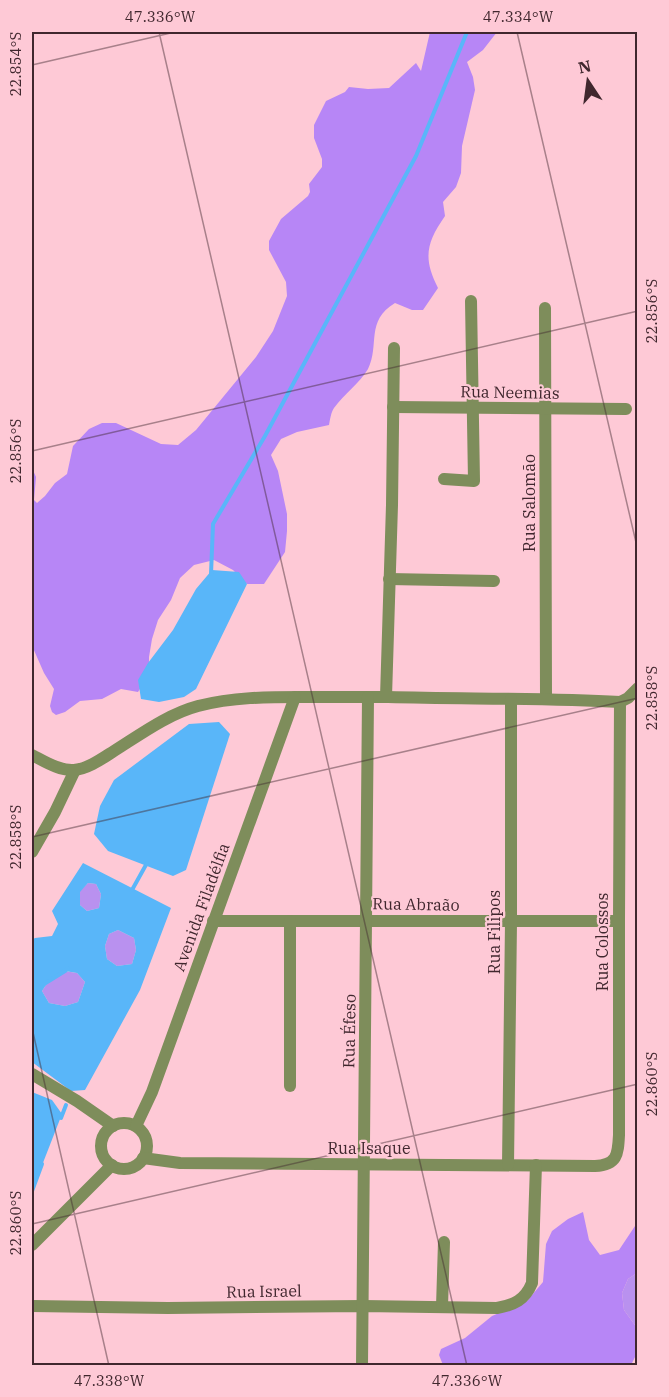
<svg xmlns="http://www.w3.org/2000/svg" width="669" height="1397" font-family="'IBM Plex Serif',serif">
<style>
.green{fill:#b991ef}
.forest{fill:#b786f6}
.water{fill:#59b6f9;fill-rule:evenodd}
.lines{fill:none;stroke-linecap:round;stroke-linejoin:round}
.stream{stroke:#59b6f9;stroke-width:4}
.minor{stroke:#7e8d5b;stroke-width:12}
.ticks{fill:none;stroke:#40272e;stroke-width:1.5;stroke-opacity:0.45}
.labels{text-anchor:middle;stroke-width:4.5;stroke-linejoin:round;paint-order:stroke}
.street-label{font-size:16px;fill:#40272e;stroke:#fec9d6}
.neatline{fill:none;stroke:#40272e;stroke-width:2}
.ticks-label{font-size:15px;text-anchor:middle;fill:#40272e}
</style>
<rect width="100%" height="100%" fill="#fec9d6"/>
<!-- green -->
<g class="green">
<path d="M88,883L96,884L101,894L99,908L87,911L80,905L79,892Z"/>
<path d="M118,930L134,938L136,950L132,964L117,966L107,959L105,946L109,934Z"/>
<path d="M64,971L77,973L85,982L78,1002L65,1006L49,1003L42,991L50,979Z"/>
<path d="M637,1273V1328L624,1310L622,1293L628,1279Z"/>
</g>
<!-- forest -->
<g class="forest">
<path d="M430,32H497L483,50L467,62L473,77L475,90L462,146L461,173L456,187L443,202L445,216C426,243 423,259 438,288L423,310H412L395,303C365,321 380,345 368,369C360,383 344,394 334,408C331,412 330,420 329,425L297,432L281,439L271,455L278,471L287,514V531L285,552L264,584H247L233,570L214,560L194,565L180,578L171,600L158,620L152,639L149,657V674L138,692L121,689L102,699L80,701L65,712L56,715L52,712L50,706L54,689L44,673L33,648H32V565L33,555L32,554V468L36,477L34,500L37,503L45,496L55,483L67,474L73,446L89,429L102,423H116L161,444L178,445L196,430L256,357L273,331L287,296L286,282L269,250V241L281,219L308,196L310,192L309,184L322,167V159L314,138V125L326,101L345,92L349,87L368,89L389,88L416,63L421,71Z"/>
<path d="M583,1212L589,1240L600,1255L619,1250L637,1223V1273L628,1279L622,1293L624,1310L637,1328V1353L631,1365H443L439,1355L441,1349L465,1338L492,1316L527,1301L543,1282L546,1244L552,1231L568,1219Z"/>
</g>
<!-- water -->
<g class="water">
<path d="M212,570L239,572L247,584L196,689L184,697L159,702L141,699L138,680L148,663L173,630L196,589Z"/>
<path d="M219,722L230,734L186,870L173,876L108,851L94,834L100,806L114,780L189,724Z"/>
<path d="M83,863L171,908L140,990L85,1090L71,1091L32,1062V940L35,938L52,936L58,924L52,911ZM88,883L96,884L101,894L99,908L87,911L80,905V892ZM118,930L134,938L136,950L132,964L117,966L107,959L105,946L109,934ZM65,971L77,973L85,982L78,1002L65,1006L49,1003L42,991L50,979Z"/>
<path d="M32,1092L52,1100L62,1114L32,1191Z"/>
</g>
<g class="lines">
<!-- stream -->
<g class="stream">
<path d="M211,574L213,524L265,436L416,156L467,32"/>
<path d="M132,890L147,863"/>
<path d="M44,984L65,971L68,968"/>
<path d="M61,1118L66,1105"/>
<path d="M32,1191L42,1164"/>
</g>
<!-- minor -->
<g class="minor">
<path d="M545,308L546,698"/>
<path d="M393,407L626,409"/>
<path d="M444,479L474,481L471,301"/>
<path d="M389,579L494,581"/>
<path d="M386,697L392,505L394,348"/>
<path d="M32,755C44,761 59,771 74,770C88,769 103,758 114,751C141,734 168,714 198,706C233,697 267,697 302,697C331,697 360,697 388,697C466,699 543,698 620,702L628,698L638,688"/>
<path d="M32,852L55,812L75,770"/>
<path d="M213,921H619"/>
<path d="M290,921V1086"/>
<path d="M32,1074L77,1101L113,1126"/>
<circle cx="124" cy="1146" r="23"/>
<path d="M136,1126L152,1092L295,697"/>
<path d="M143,1158L180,1163L595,1166C617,1165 618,1155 619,1135V921L620,702"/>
<path d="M508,1165L511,922V699"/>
<path d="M32,1245L112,1165"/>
<path d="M32,1306L168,1308L363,1306L497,1308C514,1305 525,1300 532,1283L536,1165"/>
<path d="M442,1307L444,1242"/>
<path d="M362,1366L368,697"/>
</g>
</g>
<!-- ticks -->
<path class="ticks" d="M159,32L467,1366M517,32L638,551M32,65L175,32M32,451L638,311M32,837L638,698M32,1028L109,1366M32,1224L638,1084"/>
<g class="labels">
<!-- street labels -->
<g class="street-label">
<text transform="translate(510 392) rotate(1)" y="6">Rua Neemias</text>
<text transform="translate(529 503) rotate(-90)" y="6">Rua Salomão</text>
<text transform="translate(416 904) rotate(1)" y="6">Rua Abraão</text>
<text transform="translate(201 907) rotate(-70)" y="6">Avenida Filadélfia</text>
<text transform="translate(494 932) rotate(-90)" y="6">Rua Filipos</text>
<text transform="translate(602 942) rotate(-90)" y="6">Rua Colossos</text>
<text transform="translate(349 1031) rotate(-89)" y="6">Rua Éfeso</text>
<text x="369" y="1154">Rua Isaque</text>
<text transform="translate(264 1291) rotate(-1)" y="6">Rua Israel</text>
</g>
</g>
<!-- border -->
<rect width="669" height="1397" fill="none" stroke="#fec9d6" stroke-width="66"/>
<!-- north arrow -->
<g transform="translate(588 81) rotate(347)" stroke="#fec9d6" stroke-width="4.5" paint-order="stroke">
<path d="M0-4.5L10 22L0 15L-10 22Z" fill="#40272e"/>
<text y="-9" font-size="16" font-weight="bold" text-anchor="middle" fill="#40272e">N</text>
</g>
<rect x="33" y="33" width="603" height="1331" class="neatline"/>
<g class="ticks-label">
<text x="160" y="22">47.336°W</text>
<text x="518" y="22">47.334°W</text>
<text transform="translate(16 64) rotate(-90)" y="5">22.854°S</text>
<text transform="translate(652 311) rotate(-90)" y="5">22.856°S</text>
<text transform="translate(16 451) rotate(-90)" y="5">22.856°S</text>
<text transform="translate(652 698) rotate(-90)" y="5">22.858°S</text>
<text transform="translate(16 837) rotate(-90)" y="5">22.858°S</text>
<text transform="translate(652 1084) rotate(-90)" y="5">22.860°S</text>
<text transform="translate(16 1223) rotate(-90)" y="5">22.860°S</text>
<text x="109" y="1386">47.338°W</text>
<text x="467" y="1386">47.336°W</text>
</g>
</svg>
